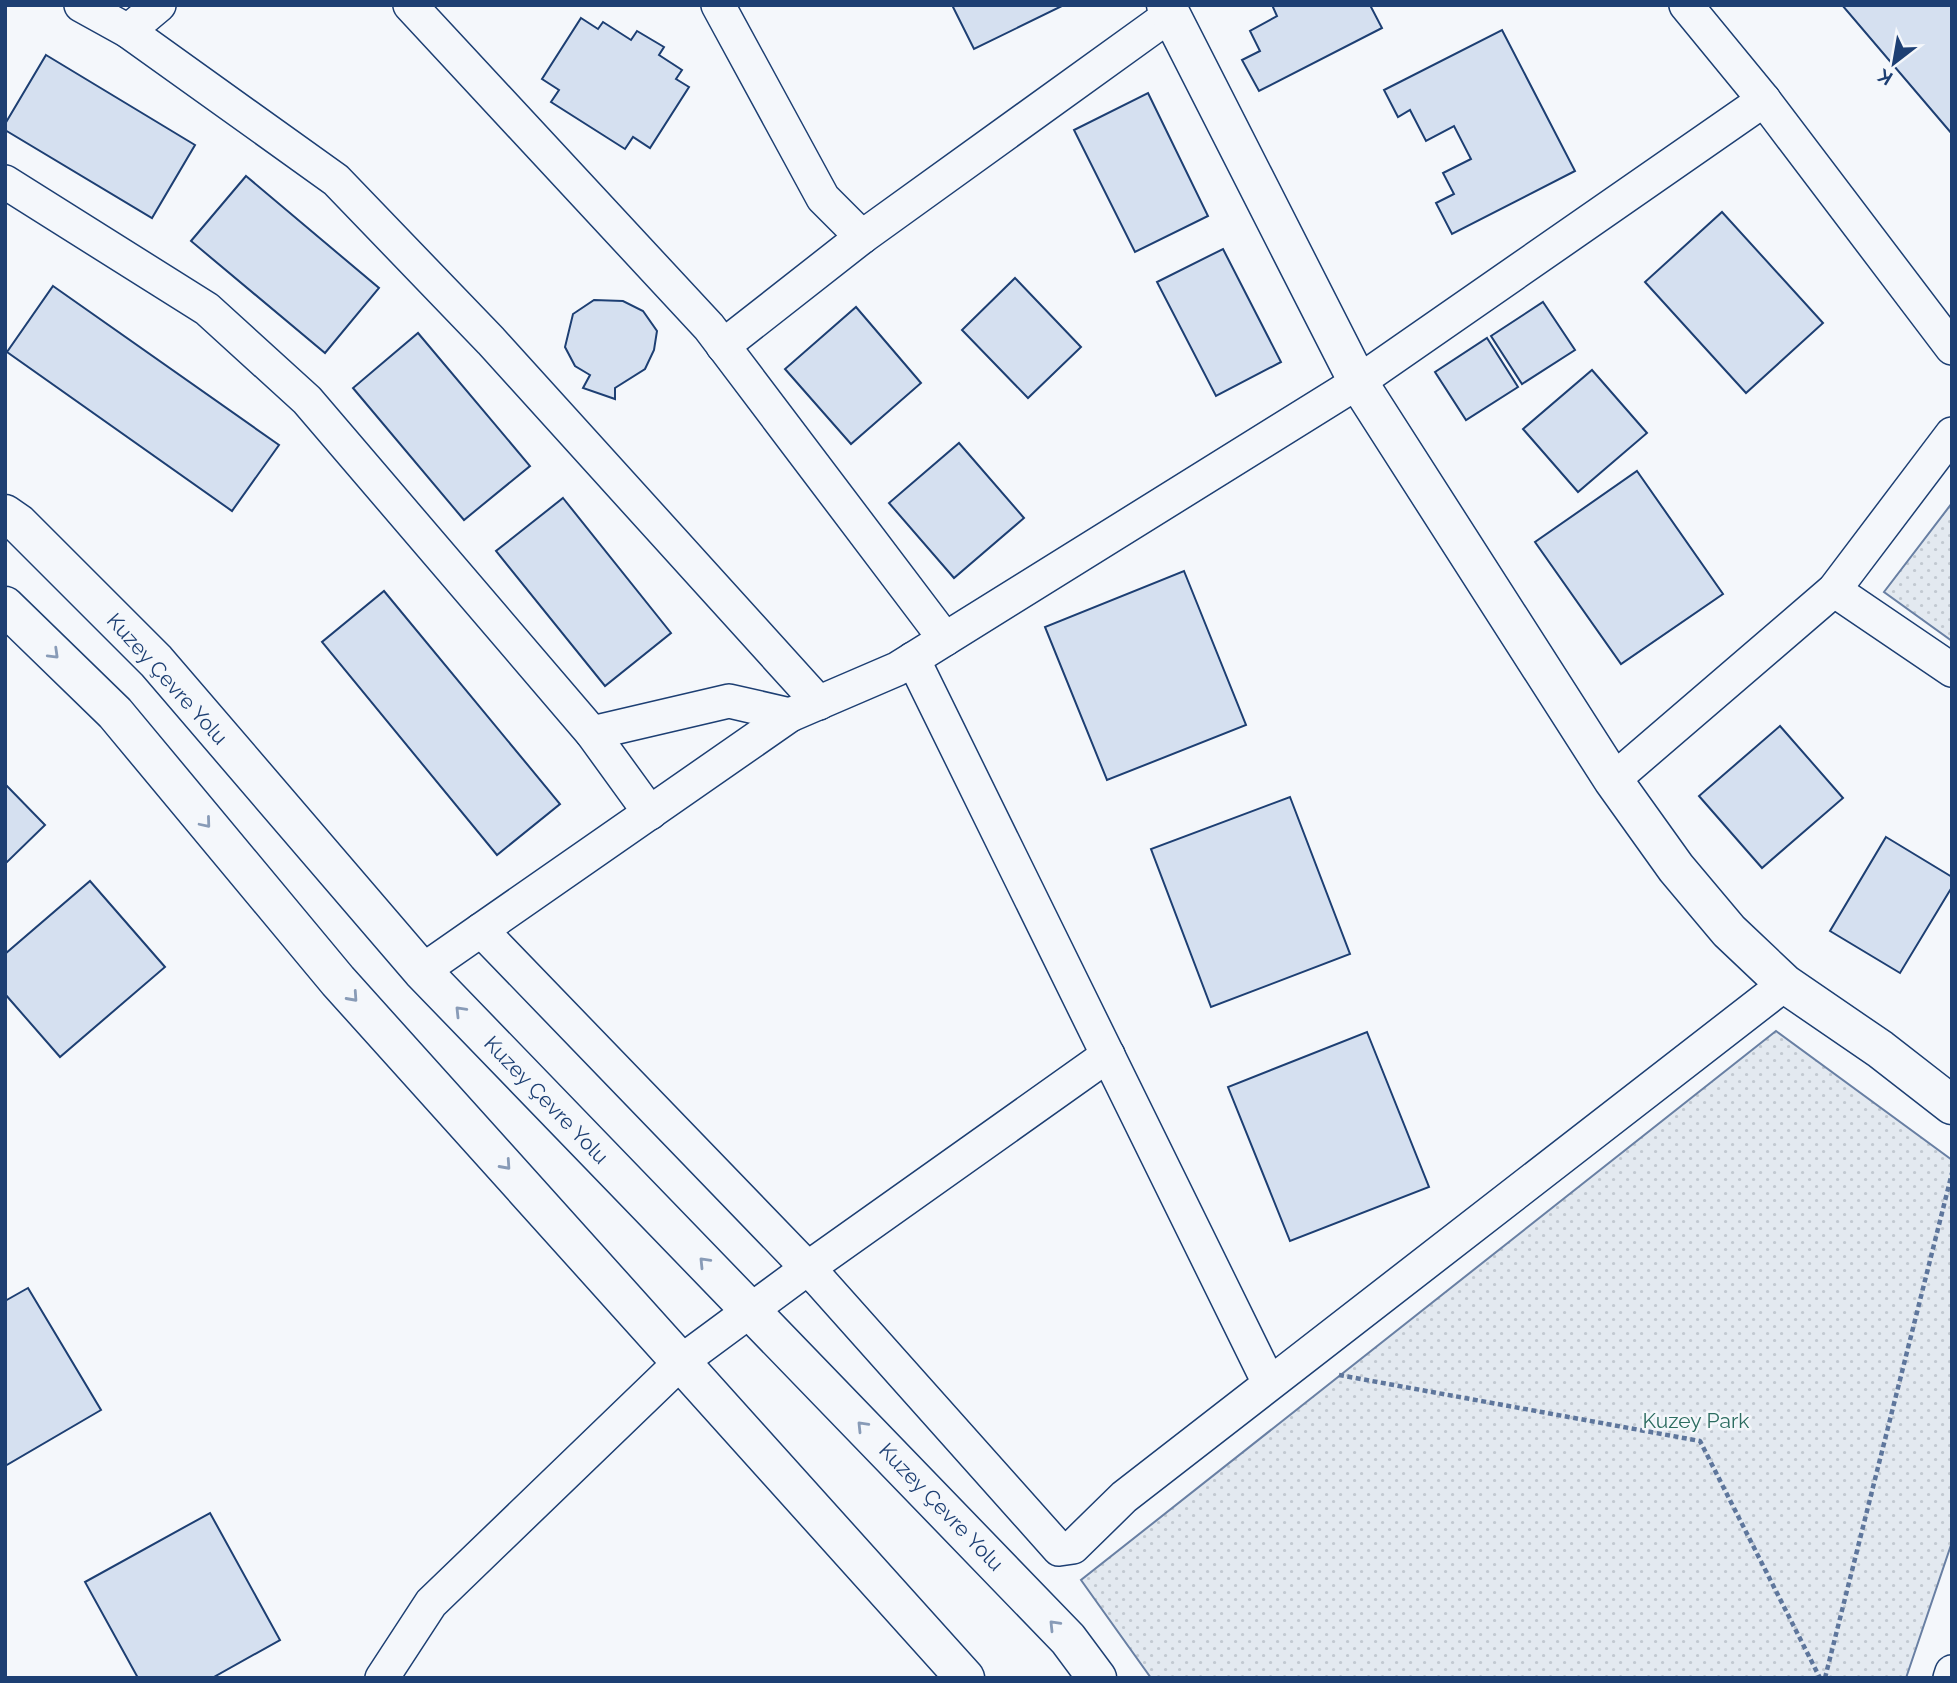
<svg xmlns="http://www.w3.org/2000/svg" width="1957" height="1683" font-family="Raleway,sans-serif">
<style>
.grass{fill:url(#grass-dots);stroke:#687fa3;stroke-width:2}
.building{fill:#d5e0f0;stroke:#1d3f73;stroke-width:2}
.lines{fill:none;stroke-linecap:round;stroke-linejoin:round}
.minor-casing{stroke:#1d3f73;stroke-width:36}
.tertiary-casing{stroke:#1d3f73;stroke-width:41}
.primary-casing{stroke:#1d3f73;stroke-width:41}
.path{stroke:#5e769c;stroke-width:4.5;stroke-dasharray:5 3.5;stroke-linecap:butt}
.minor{stroke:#f4f7fb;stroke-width:33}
.tertiary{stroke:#f4f7fb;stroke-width:38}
.primary{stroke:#f4f7fb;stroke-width:38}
.oneway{stroke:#889bb7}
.labels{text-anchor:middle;stroke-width:5;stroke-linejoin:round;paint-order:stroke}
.street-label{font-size:21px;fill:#1d3f73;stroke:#f4f7fb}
.park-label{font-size:21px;fill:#2c6c60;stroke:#f4f7fb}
</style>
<defs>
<pattern id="grass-dots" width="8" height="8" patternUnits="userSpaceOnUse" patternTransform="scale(1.75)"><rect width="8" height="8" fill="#e3e9f0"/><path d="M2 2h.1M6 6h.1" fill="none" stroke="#c2c9d1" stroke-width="1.8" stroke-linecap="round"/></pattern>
</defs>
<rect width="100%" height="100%" fill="#f4f7fb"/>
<!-- grass -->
<g class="grass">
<path d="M1952,503V641L1884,592Z"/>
<path d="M1776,1031L1952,1160V1542L1906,1678H1151L1081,1580Z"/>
</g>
<!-- building -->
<g class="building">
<path d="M952,5H1061L1062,6L974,49Z"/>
<path d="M1272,5H1370L1382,28L1259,91L1242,60L1260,51L1250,31L1277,16Z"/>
<path d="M1842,5H1952V134Z"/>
<path d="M581,18L598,29L603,22L631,40L637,31L664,47L659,55L682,70L676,79L689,87L650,148L633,137L625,149L551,102L559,90L542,79Z"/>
<path d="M1502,30L1575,171L1452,234L1436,203L1454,194L1443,173L1471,159L1454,126L1426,141L1410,110L1398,117L1384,90Z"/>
<path d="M46,55L195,145L152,218L5,130V124Z"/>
<path d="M1148,93L1208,216L1135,252L1074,130Z"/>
<path d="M246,176L379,288L325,353L191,241Z"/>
<path d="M1722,212L1823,323L1746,393L1645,282Z"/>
<path d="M1223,249L1281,362L1216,396L1157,282Z"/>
<path d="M1015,278L1081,347L1028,398L962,330Z"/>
<path d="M53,286L279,445L232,511L7,352Z"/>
<path d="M594,300L623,301L643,311L657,331L654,350L645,369L615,388V399L583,388L590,375L575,366L565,347L573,314Z"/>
<path d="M1543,302L1575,350L1522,384L1491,336Z"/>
<path d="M856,307L921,383L851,444L785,369Z"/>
<path d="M418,333L530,466L464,520L353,388Z"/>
<path d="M1487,338L1518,387L1466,420L1435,372Z"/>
<path d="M1592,370L1647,433L1578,492L1523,429Z"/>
<path d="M959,443L1024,518L954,578L889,503Z"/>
<path d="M1637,471L1723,594L1621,664L1535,542Z"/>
<path d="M563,498L671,633L605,686L496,551Z"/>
<path d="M1184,571L1246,725L1107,780L1045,627Z"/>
<path d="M384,591L560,804L497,855L322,642Z"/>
<path d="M1780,726L1843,798L1762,868L1699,796Z"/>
<path d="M5,784L45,825L5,864Z"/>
<path d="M1290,797L1350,954L1211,1007L1151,849Z"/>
<path d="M1886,837L1952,877V887L1900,973L1830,931Z"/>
<path d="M90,881L165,967L60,1057L5,994V954Z"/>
<path d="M1367,1032L1429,1187L1290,1241L1228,1087Z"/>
<path d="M28,1288L101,1410L5,1466V1301Z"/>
<path d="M210,1513L280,1640L212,1678H138L85,1582Z"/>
</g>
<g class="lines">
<defs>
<g id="minor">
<path d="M81,5L128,31L336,180L491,341L819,703"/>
<path d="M410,5L709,327L945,639"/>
<path d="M718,5L823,198L862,237L1170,15"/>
<path d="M1686,5L1764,100L1952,348"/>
<path d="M128,31L159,5"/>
<path d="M5,182L207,309L307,400L592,733L650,813"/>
<path d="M723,346L862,237"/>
<path d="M1834,590L1952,670"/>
<path d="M913,659L1269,1383"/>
<path d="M592,733L729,701L790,715"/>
<path d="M1613,780L1834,590L1952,434"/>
<path d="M481,930L820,1281L1059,1549L1073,1547L1124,1497L1785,984"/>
<path d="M422,971L790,715L897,669L1358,382L1764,100"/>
<path d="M382,1678L431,1603L682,1361L808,1268L1108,1055"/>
<path d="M1950,1678L1952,1672"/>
</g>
<path id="tertiary" d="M1166,5L1358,382L1613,780L1676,868L1729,931L1785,984L1880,1049L1952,1105"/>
<g id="primary">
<path d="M5,514L18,523L156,661L422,971L1068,1639L1097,1678"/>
<path d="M5,606L115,713L338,981L965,1678"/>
</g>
</defs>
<!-- minor casing -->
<use href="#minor" class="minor-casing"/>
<!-- tertiary casing -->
<use href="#tertiary" class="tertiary-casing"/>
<!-- primary casing -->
<use href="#primary" class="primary-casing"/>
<!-- path -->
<g class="path">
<path d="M1339,1375L1700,1441L1820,1678"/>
<path d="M1825,1678L1952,1173"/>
</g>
<!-- minor -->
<use href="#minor" class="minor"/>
<!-- tertiary -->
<use href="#tertiary" class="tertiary"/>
<!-- primary -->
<use href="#primary" class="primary"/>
</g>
<!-- one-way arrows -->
<defs><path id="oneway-chevron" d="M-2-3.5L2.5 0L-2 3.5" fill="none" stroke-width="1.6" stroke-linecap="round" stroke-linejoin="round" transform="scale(1.75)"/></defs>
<g class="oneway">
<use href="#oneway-chevron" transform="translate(54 654) rotate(44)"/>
<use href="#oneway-chevron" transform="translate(206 823) rotate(50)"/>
<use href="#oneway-chevron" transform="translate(353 997) rotate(48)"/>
<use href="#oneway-chevron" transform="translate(460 1011) rotate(-134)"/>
<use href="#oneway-chevron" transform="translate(506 1165) rotate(48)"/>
<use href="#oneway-chevron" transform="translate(704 1262) rotate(-134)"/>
<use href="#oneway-chevron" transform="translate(862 1426) rotate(-134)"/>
<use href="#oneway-chevron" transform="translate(1054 1625) rotate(-134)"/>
</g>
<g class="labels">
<!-- street labels -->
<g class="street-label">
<text transform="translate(167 679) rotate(48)" y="7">Kuzey Çevre Yolu</text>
<text transform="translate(546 1100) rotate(46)" y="7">Kuzey Çevre Yolu</text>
<text transform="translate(941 1507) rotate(46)" y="7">Kuzey Çevre Yolu</text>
</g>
<!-- park labels -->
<g class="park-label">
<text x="1696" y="1428">Kuzey Park</text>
</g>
</g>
<!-- border -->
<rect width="1957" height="1683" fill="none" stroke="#1d3f73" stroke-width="14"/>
<!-- north arrow -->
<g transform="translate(1894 63) rotate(211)" stroke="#f4f7fb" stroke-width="5" paint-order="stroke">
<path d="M0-5L12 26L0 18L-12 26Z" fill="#1d3f73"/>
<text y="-10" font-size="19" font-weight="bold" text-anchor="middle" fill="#1d3f73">K</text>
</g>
</svg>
